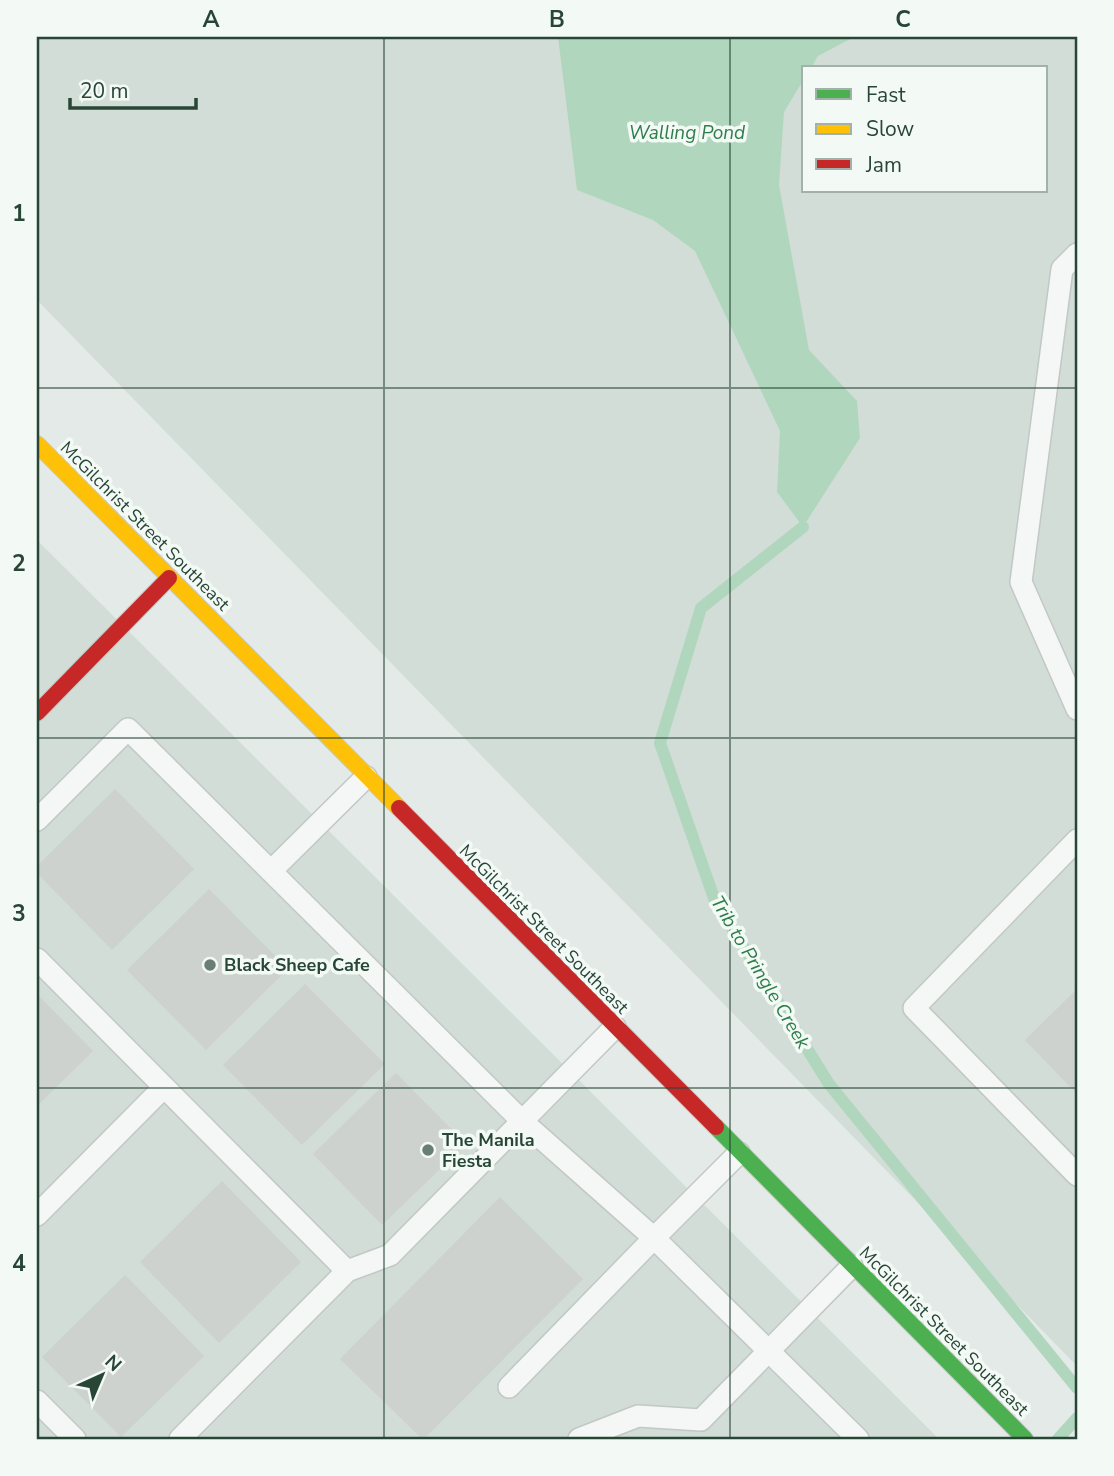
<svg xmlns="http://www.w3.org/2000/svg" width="1114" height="1476" font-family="'Nunito Sans',sans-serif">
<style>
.built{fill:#d2ddd7;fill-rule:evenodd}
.water{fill:#b0d7be}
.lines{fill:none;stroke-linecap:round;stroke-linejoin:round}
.stream{stroke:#b0d7be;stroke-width:12}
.building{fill:#cdd2cf}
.lane-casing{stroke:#c2c8c5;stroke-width:24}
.fast-casing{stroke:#c2c8c5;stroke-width:18}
.slow-casing{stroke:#c2c8c5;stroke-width:18}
.jam-casing{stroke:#c2c8c5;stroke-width:18}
.lane{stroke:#f4f7f5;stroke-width:21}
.fast{stroke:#4caf50;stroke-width:16}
.slow{stroke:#ffc107;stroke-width:16}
.jam{stroke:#c62828;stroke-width:16}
.grid{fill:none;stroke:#284636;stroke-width:2;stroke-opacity:0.55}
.poi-dot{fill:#6a7f74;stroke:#f3f9f5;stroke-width:2.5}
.labels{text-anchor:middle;stroke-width:7;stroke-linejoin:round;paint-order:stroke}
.street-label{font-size:18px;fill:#284636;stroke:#f3f9f5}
.poi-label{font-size:18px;font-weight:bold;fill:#284636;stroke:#f3f9f5;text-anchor:start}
.water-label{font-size:19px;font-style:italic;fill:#2e7e4b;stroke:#f3f9f5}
.neatline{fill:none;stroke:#284636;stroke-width:2.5}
.grid-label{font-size:23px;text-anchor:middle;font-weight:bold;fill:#284636}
</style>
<rect width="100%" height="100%" fill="#e4eae7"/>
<!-- built -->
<g class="built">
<path d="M37,37H1077V1366L37,300ZM804,68H1046V191H804Z"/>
<path d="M37,540L939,1439H37Z"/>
</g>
<!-- water -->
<path class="water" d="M558,37H854L818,56L811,68H804V79L784,112L779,185L809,350L857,401L860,438L803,527L777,492L780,431L695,251L653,220L577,190Z"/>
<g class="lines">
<!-- stream -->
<g class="stream">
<path d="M803,527L701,608L660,743L715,901L829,1084L1077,1388"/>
<path d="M1058,1439L1077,1418"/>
</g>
</g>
<!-- building -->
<g class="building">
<path d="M115,789L194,869L112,950L37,873V866Z"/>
<path d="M209,889L288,969L206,1050L127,970Z"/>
<path d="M305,984L385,1064L302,1145L223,1065Z"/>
<path d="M1077,989V1094L1025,1040Z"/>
<path d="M37,994L93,1051L37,1106Z"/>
<path d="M396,1073L466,1144L382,1225L313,1154Z"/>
<path d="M222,1181L301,1262L219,1343L140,1262Z"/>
<path d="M500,1197L583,1279L424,1439H422L340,1359Z"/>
<path d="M125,1275L204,1356L121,1437L42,1357Z"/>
</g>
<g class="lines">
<defs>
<g id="lane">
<path d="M1077,254L1062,269L1021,582L1077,709"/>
<path d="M37,820L128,729L523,1122L654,1238L739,1153"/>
<path d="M1077,840L914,1008L1077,1175"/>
<path d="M271,871L366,777"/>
<path d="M37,959L347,1271"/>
<path d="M37,1215L163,1088"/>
<path d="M509,1387L654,1238L858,1439"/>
<path d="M37,1401L75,1439"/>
<path d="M180,1439L347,1271L390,1255L615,1027"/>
<path d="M579,1439L638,1416L701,1420L852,1266"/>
</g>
<path id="fast" d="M716,1127L1025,1439"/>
<path id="slow" d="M37,444L399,808"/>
<g id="jam">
<path d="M37,713L169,578"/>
<path d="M399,808L716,1127"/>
</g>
</defs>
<!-- lane casing -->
<use href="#lane" class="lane-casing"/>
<!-- fast casing -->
<use href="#fast" class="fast-casing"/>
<!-- slow casing -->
<use href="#slow" class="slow-casing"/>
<!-- jam casing -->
<use href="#jam" class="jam-casing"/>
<!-- lane -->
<use href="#lane" class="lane"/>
<!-- fast -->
<use href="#fast" class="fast"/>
<!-- slow -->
<use href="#slow" class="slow"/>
<!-- jam -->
<use href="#jam" class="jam"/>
</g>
<!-- grid -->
<path class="grid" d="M384,37V1439M730,37V1439M37,388H1077M37,738H1077M37,1088H1077"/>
<!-- markers -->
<g class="poi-dot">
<circle cx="210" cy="965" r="7"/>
<circle cx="428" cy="1150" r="7"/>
</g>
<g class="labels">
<!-- street labels -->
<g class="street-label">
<text transform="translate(145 526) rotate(45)" y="6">McGilchrist Street Southeast</text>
<text transform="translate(544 929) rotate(45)" y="6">McGilchrist Street Southeast</text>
<text transform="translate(944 1331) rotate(45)" y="6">McGilchrist Street Southeast</text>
</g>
<!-- poi labels -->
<g class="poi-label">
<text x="224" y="971">Black Sheep Cafe</text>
<text x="442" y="1146">The Manila<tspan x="442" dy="21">Fiesta</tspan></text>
</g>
<!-- water labels -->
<g class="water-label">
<text x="687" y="139">Walling Pond</text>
<text transform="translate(761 972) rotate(59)" y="7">Trib to Pringle Creek</text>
</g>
</g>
<!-- border -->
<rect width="1114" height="1476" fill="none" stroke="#f3f9f5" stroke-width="77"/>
<!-- legend -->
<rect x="802" y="66" width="245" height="126" fill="#f3f9f5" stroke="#a2b1a9" stroke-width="2"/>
<rect x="816" y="89" width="35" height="10" fill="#4caf50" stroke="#a2b1a9" stroke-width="2"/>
<text x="866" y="102" font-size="21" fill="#284636">Fast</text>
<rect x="816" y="124" width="35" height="10" fill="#ffc107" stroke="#a2b1a9" stroke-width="2"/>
<text x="866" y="136" font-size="21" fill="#284636">Slow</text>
<rect x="816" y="159" width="35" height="10" fill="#c62828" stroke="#a2b1a9" stroke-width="2"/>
<text x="866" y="172" font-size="21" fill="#284636">Jam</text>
<!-- north arrow -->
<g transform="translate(102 1375) rotate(44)" stroke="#f3f9f5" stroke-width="5" paint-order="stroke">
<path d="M0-5L12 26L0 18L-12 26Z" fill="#284636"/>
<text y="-10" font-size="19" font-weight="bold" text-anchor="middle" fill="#284636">N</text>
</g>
<!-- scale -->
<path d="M70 98v10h126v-10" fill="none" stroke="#284636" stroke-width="3.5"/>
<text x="80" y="98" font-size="21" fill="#284636" stroke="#f3f9f5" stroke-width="5" paint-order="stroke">20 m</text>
<rect x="38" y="38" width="1038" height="1400" class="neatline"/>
<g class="grid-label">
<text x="211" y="27">A</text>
<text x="557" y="27">B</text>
<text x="903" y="27">C</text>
<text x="19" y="221">1</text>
<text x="19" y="571">2</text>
<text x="19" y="921">3</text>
<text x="19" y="1271">4</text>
</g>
</svg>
